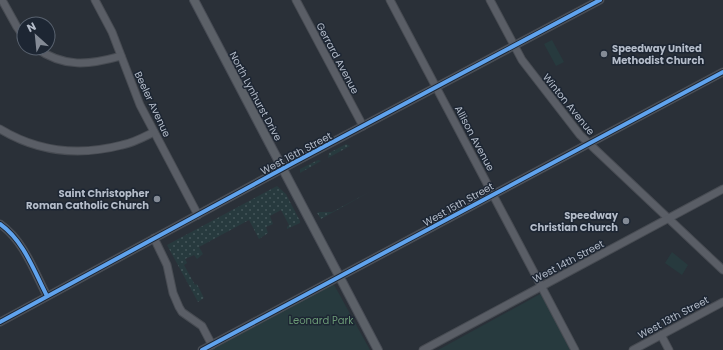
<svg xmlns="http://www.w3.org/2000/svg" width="723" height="350" font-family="Poppins,sans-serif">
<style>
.grass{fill:url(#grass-dots)}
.park{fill:#273a3e}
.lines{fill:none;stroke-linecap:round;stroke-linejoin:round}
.minor-casing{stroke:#484c53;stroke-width:9}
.major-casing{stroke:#484c55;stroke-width:10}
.minor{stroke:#5a5e66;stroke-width:7}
.major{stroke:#5c6168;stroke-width:8}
.cycleway-casing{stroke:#1d2633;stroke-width:6}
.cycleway{stroke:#60a3ed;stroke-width:4}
.poi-dot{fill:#848b96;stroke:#1d2633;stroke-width:1.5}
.labels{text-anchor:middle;stroke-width:3;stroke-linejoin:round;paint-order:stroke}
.poi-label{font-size:10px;font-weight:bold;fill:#b4bcc9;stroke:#1d2633;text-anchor:end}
.street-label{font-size:10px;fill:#b4bcc9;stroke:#1d2633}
.park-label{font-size:10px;fill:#6b9a76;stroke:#1d2633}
</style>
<defs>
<pattern id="grass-dots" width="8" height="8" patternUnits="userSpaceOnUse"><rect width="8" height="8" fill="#273a3e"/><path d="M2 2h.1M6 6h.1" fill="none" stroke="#445559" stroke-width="1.8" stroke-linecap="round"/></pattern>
</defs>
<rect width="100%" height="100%" fill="#2a3038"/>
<!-- grass -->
<g class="grass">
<path d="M346,144L350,146L328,158L329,153Z"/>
<path d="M318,160L321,161L300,173V169Z"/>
<path d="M277,186L286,194L300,221V223L287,229V227L289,225L281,210L270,216L273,224L266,227L268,233L259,239L249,220L199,247L203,254L197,259L194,255L185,259L187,263L184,265L195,285L197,284L204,298L198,302L167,245Z"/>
<path d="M371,191L321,219L317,213L319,212H332Z"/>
</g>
<!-- park -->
<g class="park">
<path d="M552,40L564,62L556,66L544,44Z"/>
<path d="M672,252L688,265L682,275L665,263Z"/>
<path d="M332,281L370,350H202Z"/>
<path d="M542,293L570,350H438Z"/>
</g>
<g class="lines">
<defs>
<g id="minor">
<path d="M2,0L17,27L24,37"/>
<path d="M95,0L112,32L140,105L198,215"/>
<path d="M296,0L363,126"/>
<path d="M390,0L575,350"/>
<path d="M490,0L522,60L580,135L723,270"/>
<path d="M36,48C64,68 89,65 121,56"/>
<path d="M0,129C38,152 80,156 122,145C133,143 144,137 154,132"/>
<path d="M0,224C24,241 34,271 47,296"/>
<path d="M154,238L167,265L173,293L179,307L182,312L202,326L212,345"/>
<path d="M0,322L295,162L600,0"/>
<path d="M661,335L669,350"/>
<path d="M202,350L723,72"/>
<path d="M423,350L723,189"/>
<path d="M633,350L723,302"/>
</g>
<path id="major" d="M194,0L378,350"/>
</defs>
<!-- minor casing -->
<use href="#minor" class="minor-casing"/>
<!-- major casing -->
<use href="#major" class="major-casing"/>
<!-- minor -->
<use href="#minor" class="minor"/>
<!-- major -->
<use href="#major" class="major"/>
<defs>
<g id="cycleway">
<path d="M0,224C24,241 34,271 47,296"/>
<path d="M0,322L295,162L600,0"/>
<path d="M202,350L723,72"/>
</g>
</defs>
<!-- cycleway casing -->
<use href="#cycleway" class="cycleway-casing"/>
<!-- cycleway -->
<use href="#cycleway" class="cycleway"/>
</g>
<!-- markers -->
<g class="poi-dot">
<circle cx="604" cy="54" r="4"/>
<circle cx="157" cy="199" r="4"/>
<circle cx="626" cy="221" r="4"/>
</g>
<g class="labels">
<!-- poi labels -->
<g class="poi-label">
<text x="612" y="52" text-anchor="start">Speedway United<tspan x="612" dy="12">Methodist Church</tspan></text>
<text x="149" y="197">Saint Christopher<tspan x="149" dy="12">Roman Catholic Church</tspan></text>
<text x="618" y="219">Speedway<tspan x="618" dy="12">Christian Church</tspan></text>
</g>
<!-- street labels -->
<g class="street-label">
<text transform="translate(338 58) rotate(62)" y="4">Gerrard Avenue</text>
<text transform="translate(256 96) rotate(62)" y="4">North Lynhurst Drive</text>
<text transform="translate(153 104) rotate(65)" y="4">Beeler Avenue</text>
<text transform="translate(569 104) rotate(51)" y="4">Winton Avenue</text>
<text transform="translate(475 138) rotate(62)" y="4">Allison Avenue</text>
<text transform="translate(296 153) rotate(-28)" y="4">West 16th Street</text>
<text transform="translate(458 204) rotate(-29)" y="4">West 15th Street</text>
<text transform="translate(568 261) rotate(-28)" y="4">West 14th Street</text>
<text transform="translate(673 317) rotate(-28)" y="4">West 13th Street</text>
</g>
<!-- park labels -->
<g class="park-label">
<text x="321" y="324">Leonard Park</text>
</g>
</g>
<!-- north arrow -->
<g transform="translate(36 36) rotate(333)"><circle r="19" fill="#1d2633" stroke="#59626f"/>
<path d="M0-3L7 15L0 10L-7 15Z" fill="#848b96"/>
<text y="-6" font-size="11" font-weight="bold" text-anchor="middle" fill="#b4bcc9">N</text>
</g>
</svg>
